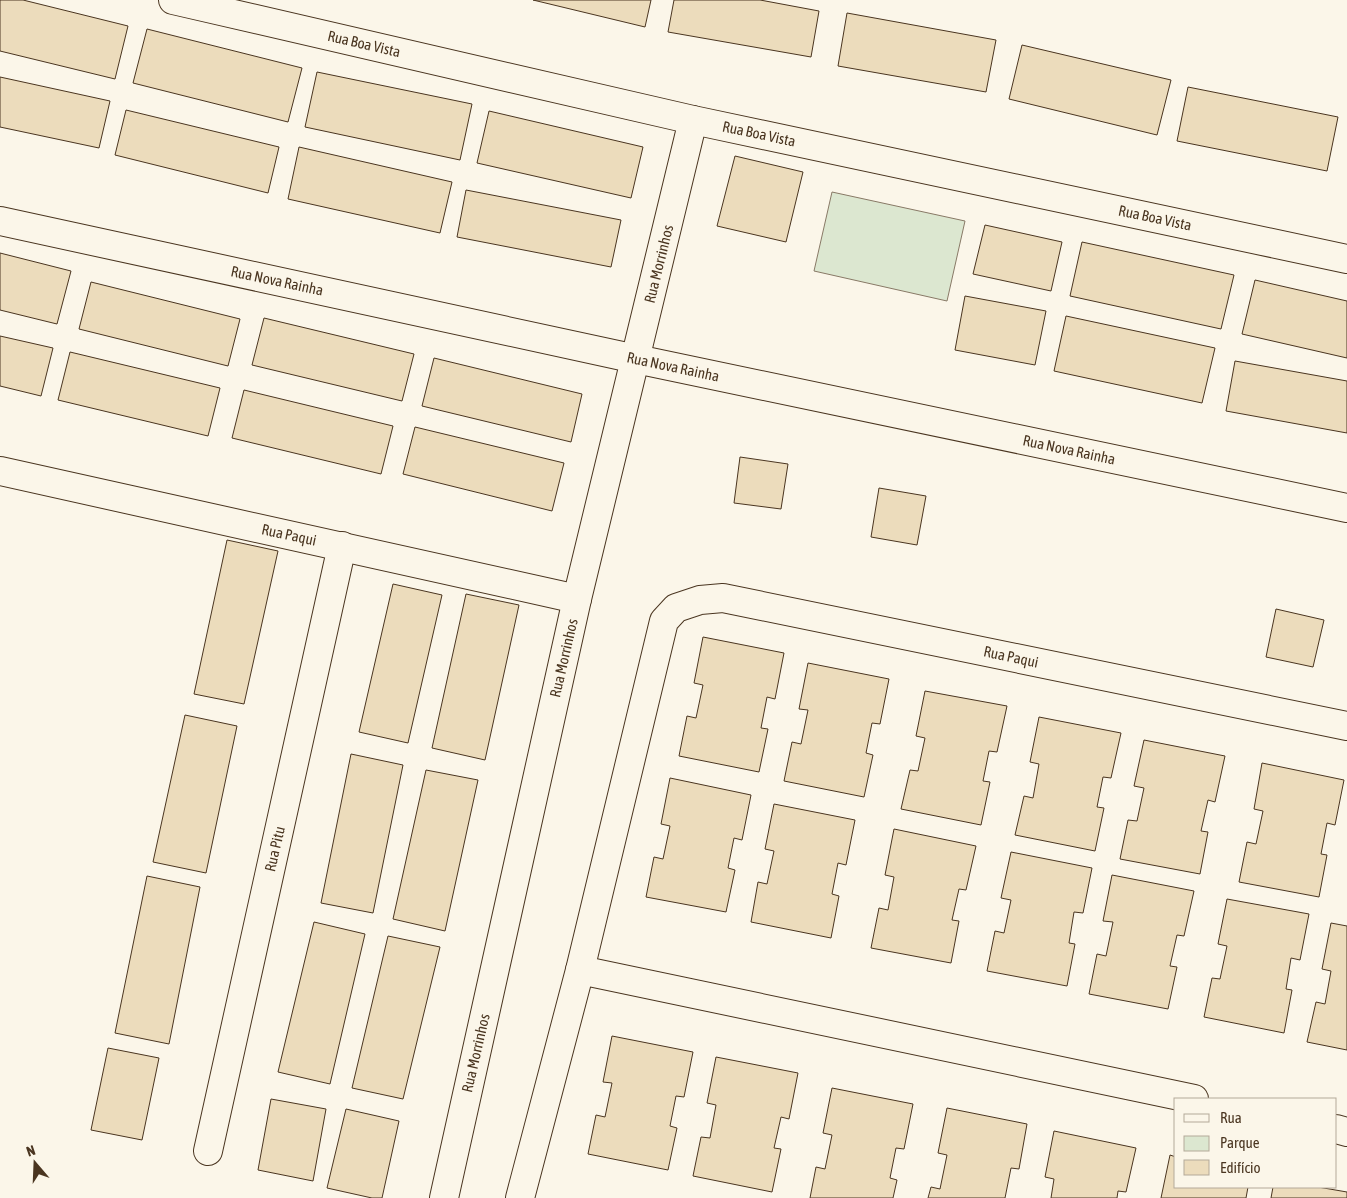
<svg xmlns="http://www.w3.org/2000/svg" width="1347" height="1198" font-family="'Asap Condensed',sans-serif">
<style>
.green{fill:#dce7d0;stroke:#887966}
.building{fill:#ecdcbc;stroke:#4a3520}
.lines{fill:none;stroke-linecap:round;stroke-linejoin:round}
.street-casing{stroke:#4a3520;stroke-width:30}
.street{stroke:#fbf6e9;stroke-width:28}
.labels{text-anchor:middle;stroke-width:4;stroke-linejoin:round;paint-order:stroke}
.street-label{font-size:15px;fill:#4a3520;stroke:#fbf6e9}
</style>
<rect width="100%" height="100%" fill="#fbf6e9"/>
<!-- green -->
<path class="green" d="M832,192L965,221L947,301L814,271Z"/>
<!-- building -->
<g class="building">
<path d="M0,0H23L128,26L115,79L0,51Z"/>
<path d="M533,0H651L645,27Z"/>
<path d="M674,0H760L819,11L811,57L668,32Z"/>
<path d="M847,13L996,40L986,92L838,66Z"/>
<path d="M147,29L302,68L288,122L133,83Z"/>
<path d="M1022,45L1171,80L1157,135L1009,99Z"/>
<path d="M317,72L472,104L460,160L305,127Z"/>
<path d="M0,77L110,101L99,148L0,127Z"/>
<path d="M1188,87L1338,117L1327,171L1177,141Z"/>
<path d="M126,110L279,147L268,193L115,155Z"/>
<path d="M489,111L643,147L631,198L477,163Z"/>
<path d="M299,147L452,182L440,233L288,199Z"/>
<path d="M735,156L803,172L786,242L717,226Z"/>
<path d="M466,190L621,220L611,267L457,237Z"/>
<path d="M985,225L1062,242L1051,291L973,274Z"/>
<path d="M1082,242L1234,275L1221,329L1070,296Z"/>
<path d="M0,253L71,271L57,324L0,310Z"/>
<path d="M1255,280L1347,301V358L1242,334Z"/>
<path d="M91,282L240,319L228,366L79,329Z"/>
<path d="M965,296L1046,311L1035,365L955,350Z"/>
<path d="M1066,316L1215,348L1202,403L1054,371Z"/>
<path d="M264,318L414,354L402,401L252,365Z"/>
<path d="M0,336L53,348L41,396L0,386Z"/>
<path d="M70,352L220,388L208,436L58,400Z"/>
<path d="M434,358L582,394L571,442L422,406Z"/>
<path d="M1235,361L1347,381V433L1226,411Z"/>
<path d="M244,390L393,426L381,474L232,438Z"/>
<path d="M415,427L564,463L552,511L403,474Z"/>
<path d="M740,457L788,464L781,509L734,503Z"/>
<path d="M879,488L926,496L917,545L871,537Z"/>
<path d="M227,540L278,551L244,704L194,694Z"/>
<path d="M393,584L442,595L408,743L359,732Z"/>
<path d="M466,594L519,605L485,760L432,748Z"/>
<path d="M1276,609L1324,620L1313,667L1266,657Z"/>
<path d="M703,637L784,653L775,699L767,697L761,728L768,729L759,772L679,756L687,716L696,718L703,685L694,683Z"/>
<path d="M808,663L889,679L880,724L872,723L866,753L873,755L864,797L784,781L792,742L801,744L808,710L799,709Z"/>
<path d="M925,691L1007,706L997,752L989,751L983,781L990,782L981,825L901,809L910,770L918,771L925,738L916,736Z"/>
<path d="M185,715L237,726L206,873L153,862Z"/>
<path d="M1039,717L1121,733L1111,778L1103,777L1097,807L1104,808L1095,851L1015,835L1024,796L1033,798L1039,764L1030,762Z"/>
<path d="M1144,740L1225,756L1215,802L1208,800L1201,831L1208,832L1200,874L1120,859L1128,820L1137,821L1144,788L1134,786Z"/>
<path d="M351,754L403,765L373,913L321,903Z"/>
<path d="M1262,763L1344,780L1335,825L1327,823L1321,854L1327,855L1319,897L1239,882L1247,842L1256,844L1263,811L1254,809Z"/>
<path d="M426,770L478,780L445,931L393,919Z"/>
<path d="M670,778L751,795L742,840L734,838L728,868L735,870L726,912L646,897L654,857L663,859L670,826L661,824Z"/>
<path d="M774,804L855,820L846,865L838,863L832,894L839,896L831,938L751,922L758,882L767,884L774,851L765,849Z"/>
<path d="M894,829L976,846L966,890L959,889L952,920L959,921L951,963L871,948L879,908L888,910L894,877L885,875Z"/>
<path d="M1011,852L1092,868L1083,913L1074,912L1069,943L1075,944L1067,986L987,971L995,931L1004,933L1011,900L1001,898Z"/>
<path d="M1112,875L1194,891L1184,936L1177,935L1170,966L1177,967L1168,1009L1089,994L1097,954L1106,956L1113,922L1103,921Z"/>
<path d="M147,876L200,887L169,1044L115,1033Z"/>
<path d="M1227,899L1309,914L1300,960L1291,958L1286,989L1292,990L1284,1033L1204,1017L1212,978L1220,979L1227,946L1218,944Z"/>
<path d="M314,922L365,934L330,1084L278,1072Z"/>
<path d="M1331,923L1347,926V1050L1307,1042L1316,1002L1325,1004L1331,971L1322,969Z"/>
<path d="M388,936L440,947L403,1099L352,1088Z"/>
<path d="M612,1036L693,1052L684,1097L676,1096L670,1126L677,1128L668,1170L588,1154L596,1115L605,1117L612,1083L603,1082Z"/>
<path d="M108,1048L159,1058L142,1140L91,1130Z"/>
<path d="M716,1057L798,1073L789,1119L781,1117L774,1148L781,1149L772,1192L693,1176L701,1137L710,1138L716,1105L707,1103Z"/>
<path d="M832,1088L913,1104L904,1149L896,1148L890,1178L897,1180L893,1198H810L816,1167L825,1169L832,1135L823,1133Z"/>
<path d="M271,1099L326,1109L313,1181L258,1170Z"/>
<path d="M947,1108L1027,1124L1019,1169L1011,1168L1005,1198H928L931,1187L940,1189L947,1155L938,1153Z"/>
<path d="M346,1109L399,1121L382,1198H372L327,1188Z"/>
<path d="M1054,1131L1136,1148L1126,1192L1118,1191L1117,1198H1051L1054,1179L1045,1177Z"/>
<path d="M1170,1155L1176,1157V1187H1248L1246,1198H1161Z"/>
<path d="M1273,1187H1318L1347,1192V1198H1271Z"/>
</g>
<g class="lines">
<defs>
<g id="street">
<path d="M173,0L693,120L1347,259"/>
<path d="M0,221L636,359L1347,508"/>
<path d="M0,471L577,599"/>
<path d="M580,970L1194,1099"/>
<path d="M1336,1129L1347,1132"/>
<path d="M208,1151L342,546"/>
<path d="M444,1198L577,599L693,120"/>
<path d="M520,1198L580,970L664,621L676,608L700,600L723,598L1347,726"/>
</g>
</defs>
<!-- street casing -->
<use href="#street" class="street-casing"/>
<!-- street -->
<use href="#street" class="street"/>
</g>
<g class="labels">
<!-- street labels -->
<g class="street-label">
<text transform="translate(364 44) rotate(13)" y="5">Rua Boa Vista</text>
<text transform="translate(759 134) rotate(12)" y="5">Rua Boa Vista</text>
<text transform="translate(1155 218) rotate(12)" y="5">Rua Boa Vista</text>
<text transform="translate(659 264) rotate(-76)" y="5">Rua Morrinhos</text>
<text transform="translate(277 281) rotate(12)" y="5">Rua Nova Rainha</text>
<text transform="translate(673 367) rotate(12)" y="5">Rua Nova Rainha</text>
<text transform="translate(1069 450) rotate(12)" y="5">Rua Nova Rainha</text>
<text transform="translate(289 535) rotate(12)" y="5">Rua Paqui</text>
<text transform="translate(1011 657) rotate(12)" y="5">Rua Paqui</text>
<text transform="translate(564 658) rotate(-77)" y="5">Rua Morrinhos</text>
<text transform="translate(275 849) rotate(-77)" y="5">Rua Pitu</text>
<text transform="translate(476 1053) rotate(-77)" y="5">Rua Morrinhos</text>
</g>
</g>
<!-- legend -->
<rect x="1174" y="1098" width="162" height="90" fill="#fbf6e9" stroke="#b4a999"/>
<rect x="1184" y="1114" width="25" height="8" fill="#fbf6e9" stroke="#b4a999"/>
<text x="1220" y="1123" font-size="15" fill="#4a3520">Rua</text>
<rect x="1184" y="1136" width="25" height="15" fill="#dce7d0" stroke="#b4a999"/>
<text x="1220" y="1148" font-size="15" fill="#4a3520">Parque</text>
<rect x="1184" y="1160" width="25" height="15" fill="#ecdcbc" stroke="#b4a999"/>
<text x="1220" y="1173" font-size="15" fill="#4a3520">Edifício</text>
<!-- north arrow -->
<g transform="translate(35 1163) rotate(341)" stroke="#fbf6e9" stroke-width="4" paint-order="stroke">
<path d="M0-4L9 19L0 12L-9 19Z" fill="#4a3520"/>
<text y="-8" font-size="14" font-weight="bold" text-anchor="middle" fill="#4a3520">N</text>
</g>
</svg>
